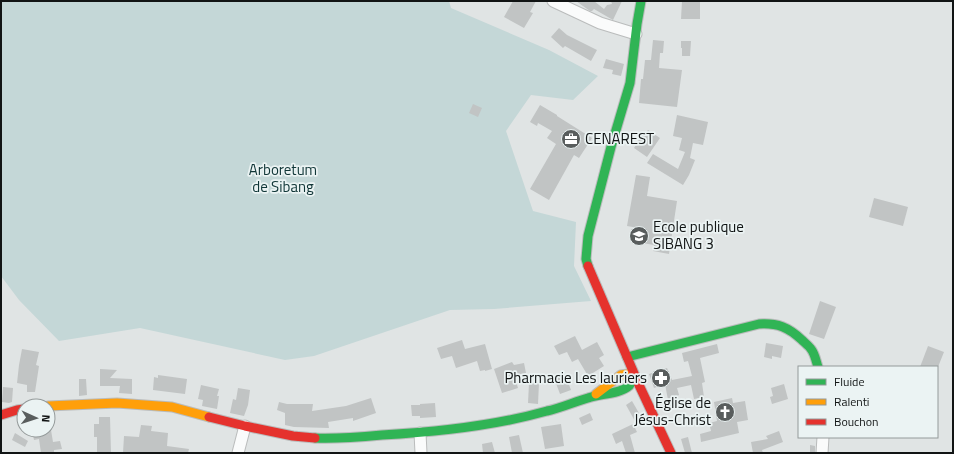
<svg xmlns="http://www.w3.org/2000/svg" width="954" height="454" font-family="'Titillium Web',sans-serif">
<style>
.green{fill:#c4d7d7}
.building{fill:#c1c4c4}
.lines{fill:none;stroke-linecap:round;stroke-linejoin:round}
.street-casing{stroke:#babcbc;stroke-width:13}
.fast-casing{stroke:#babcbc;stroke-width:11}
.slow-casing{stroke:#babcbc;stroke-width:11}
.jam-casing{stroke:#babcbc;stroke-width:11}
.street{stroke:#fafbfb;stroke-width:11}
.fast{stroke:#30b455;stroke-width:9}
.slow{stroke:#ff9f0a;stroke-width:9}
.jam{stroke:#e5322d;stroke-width:9}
.labels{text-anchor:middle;stroke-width:3.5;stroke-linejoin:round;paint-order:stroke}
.poi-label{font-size:15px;fill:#111414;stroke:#ebf3f3;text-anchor:start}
.park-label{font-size:15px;fill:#103637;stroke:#ebf3f3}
</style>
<rect width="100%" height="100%" fill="#e0e4e4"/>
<!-- green -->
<path class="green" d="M1,1H449L451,8L549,50L598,76L573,100L531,95L506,131L533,211L576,222L574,266L591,301L494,309L450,310L314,356L285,360L140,328L59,341L19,300L1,276Z"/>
<!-- building -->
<g class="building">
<path d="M513,1H536L530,12L533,13L524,28L504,17Z"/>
<path d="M576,1H594L604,9L607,5L612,4L611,1H622L613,20L594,9L592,11H590Z"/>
<path d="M682,1H700V19H681Z"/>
<path d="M559,28L567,35L597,50L591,61L565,46L563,48L551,37Z"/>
<path d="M653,40L664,41L663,53H660L659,68L682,70L677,107L639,103L641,79H643L645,60H651Z"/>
<path d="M681,41H691L690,56H682V48H681Z"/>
<path d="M606,59L624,64L621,76L612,74L613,70L603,68Z"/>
<path d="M473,104L482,108L478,117L469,113Z"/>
<path d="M540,105L557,115V116L592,138L579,158L574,155L549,200L530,189L556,144L547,138L552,131L538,123L537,126L530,122Z"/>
<path d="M677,115L708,122L703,145L693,143L690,158L695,160L689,175L683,185L647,163L653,154L678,169L685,152L679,150L682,138L673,136Z"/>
<path d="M648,130L660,138L647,157L634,148L643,133L645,134Z"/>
<path d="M636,175L650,177L647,196L677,201L669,254L653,251L654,245L642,243L644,229L627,226Z"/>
<path d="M874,198L908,207L903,226L869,217Z"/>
<path d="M820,301L836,307L824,339L809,334Z"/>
<path d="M575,336L582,350L597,342L604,355L599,358L604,366L588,376L578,359L572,362L567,352L559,355L554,346Z"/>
<path d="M462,340L465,349L485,344L492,369L485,371V370L480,371L477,361L456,368L452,356L441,359L437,348Z"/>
<path d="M766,343L783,346L781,358L772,356V359L764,357Z"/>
<path d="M717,344L719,353L700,358L705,382L702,383L704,397L694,399L691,385L677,388L679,395L677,396L680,407L665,411L662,401L668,400L665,384L654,388L649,374L667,368L672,380L692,376L688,361L684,362L682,353Z"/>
<path d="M928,346L944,352L938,367H920Z"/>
<path d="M22,349L39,352L36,365L39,366L35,392H27V385L17,383L19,365Z"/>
<path d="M512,362L514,365L524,363L526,373L514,375L518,388L502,393L494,369Z"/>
<path d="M100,369L117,370L110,378L132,379V394L119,393L120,386H100Z"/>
<path d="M565,374L571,390L560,394L554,378Z"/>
<path d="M158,375L187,379L185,394L153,390L154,377L158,378Z"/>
<path d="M79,379H86L87,395L79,396Z"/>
<path d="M529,383H539L538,404L528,403Z"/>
<path d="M784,384L788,399L772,404L770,397L773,396L771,388Z"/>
<path d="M201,385L219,389L217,396H219L217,409L202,406L203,400L198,399Z"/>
<path d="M3,387L13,388L12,402L9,403L2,402Z"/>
<path d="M238,388L250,390L248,405L244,416L230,413L233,399L236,400Z"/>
<path d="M371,398L376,413L353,421V418L328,422L329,428L294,427L285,425V413L277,410L279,402L287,404H313L312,411L346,406Z"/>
<path d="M732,398L733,403L745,401L748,420L737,422L739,433L701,442L700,434L711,431L709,423L717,421L714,402Z"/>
<path d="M632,401L643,420L636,423L626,405Z"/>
<path d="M435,403L436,417L420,418V416H412L411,405H420V404Z"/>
<path d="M590,413L593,420L582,425L579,418Z"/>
<path d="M99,417H110L111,453H97V437H94V424H99Z"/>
<path d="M561,424L564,446L545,449L541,427Z"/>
<path d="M633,424L637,432L630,435L635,453H626L622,441L616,444L612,434Z"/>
<path d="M141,425L152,426L151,431L168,433L167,446L189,449L188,453H123L124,436L139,437Z"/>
<path d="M32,430H51L53,442L60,441L62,449L54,450V453H41L39,439L34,440Z"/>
<path d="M779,431L783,442L762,450L763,453H753L751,442L768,439L766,436Z"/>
<path d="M15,433L28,441L25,447L12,440Z"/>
<path d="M519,435L523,453H512L509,437Z"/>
<path d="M688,437L692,453H685L681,439Z"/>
<path d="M492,442L495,453H483L482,444Z"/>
<path d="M810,445L815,446V453H810Z"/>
</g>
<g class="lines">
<defs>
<g id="street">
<path d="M553,1L600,23L636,34"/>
<path d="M420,433L421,453"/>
<path d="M238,453L245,426"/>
<path d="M822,453L823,437"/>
</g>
<g id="fast">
<path d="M588,266L586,259L588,236L611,147L630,83L637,24L641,1"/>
<path d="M627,357L759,324C778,323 788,327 802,340C805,343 809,346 811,349C815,354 816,361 818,367"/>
<path d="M315,438C337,439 360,437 382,435C437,432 494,426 547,411C561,408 574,402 588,398C599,394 620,394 629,386C631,384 633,379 635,376"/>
</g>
<g id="slow">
<path d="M596,394L621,375L628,374L635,376"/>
<path d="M48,406L117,403L172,407L209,417"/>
</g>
<g id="jam">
<path d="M588,266L639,385L671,453"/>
<path d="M1,415L17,410L24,409"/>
<path d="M209,417L245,426L293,436L315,438"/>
</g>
</defs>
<!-- street casing -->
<use href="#street" class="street-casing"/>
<!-- fast casing -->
<use href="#fast" class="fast-casing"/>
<!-- slow casing -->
<use href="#slow" class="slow-casing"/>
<!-- jam casing -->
<use href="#jam" class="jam-casing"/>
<!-- street -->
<use href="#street" class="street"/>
<!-- fast -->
<use href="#fast" class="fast"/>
<!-- slow -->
<use href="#slow" class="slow"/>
<!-- jam -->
<use href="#jam" class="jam"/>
</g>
<!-- icons -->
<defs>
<symbol id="office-disc" viewBox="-11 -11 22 22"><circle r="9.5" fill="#595d5d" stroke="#ebf3f3"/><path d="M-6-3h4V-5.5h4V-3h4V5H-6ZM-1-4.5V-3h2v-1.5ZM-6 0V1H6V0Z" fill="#fff"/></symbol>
<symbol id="school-disc" viewBox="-11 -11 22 22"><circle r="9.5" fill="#595d5d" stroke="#ebf3f3"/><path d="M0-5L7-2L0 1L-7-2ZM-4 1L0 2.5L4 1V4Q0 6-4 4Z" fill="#fff"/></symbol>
<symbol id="pharmacy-disc" viewBox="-11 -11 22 22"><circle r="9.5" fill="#595d5d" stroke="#ebf3f3"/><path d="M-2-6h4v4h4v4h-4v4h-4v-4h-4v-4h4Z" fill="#fff"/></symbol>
<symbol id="church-disc" viewBox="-11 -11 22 22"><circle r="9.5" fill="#595d5d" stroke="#ebf3f3"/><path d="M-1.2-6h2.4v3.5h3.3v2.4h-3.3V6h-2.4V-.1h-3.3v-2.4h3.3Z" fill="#fff"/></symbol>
</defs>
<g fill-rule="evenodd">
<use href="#office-disc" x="560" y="128" width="22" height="22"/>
<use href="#school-disc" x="628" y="225" width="22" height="22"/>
<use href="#pharmacy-disc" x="650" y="367" width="22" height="22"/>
<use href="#church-disc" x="714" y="401" width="22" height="22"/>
</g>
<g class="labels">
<!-- poi labels -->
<g class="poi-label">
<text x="585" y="144">CENAREST</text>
<text x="653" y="232">Ecole publique<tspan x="653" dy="17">SIBANG 3</tspan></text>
<text x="647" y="383" text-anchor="end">Pharmacie Les lauriers</text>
<text x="711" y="408" text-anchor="end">Église de<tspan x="711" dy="17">Jésus-Christ</tspan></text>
</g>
<!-- park labels -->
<g class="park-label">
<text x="283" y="175">Arboretum<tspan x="283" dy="17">de Sibang</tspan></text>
</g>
</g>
<!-- border -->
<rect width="954" height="454" fill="none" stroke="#111414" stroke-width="4"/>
<!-- legend -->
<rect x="798" y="366" width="140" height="72" fill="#ebf3f3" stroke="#949a9a"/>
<rect x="806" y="379" width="20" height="6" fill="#30b455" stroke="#949a9a"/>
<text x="834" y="386" font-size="12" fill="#111414">Fluide</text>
<rect x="806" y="399" width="20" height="6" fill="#ff9f0a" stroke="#949a9a"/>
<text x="834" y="406" font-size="12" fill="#111414">Ralenti</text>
<rect x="806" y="419" width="20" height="6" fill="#e5322d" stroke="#949a9a"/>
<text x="834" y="426" font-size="12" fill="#111414">Bouchon</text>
<!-- north arrow -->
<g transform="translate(36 418) rotate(93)"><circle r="19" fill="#ebf3f3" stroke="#949a9a"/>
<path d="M0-3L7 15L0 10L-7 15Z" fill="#595d5d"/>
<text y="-6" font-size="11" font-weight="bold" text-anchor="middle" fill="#111414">N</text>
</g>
</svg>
